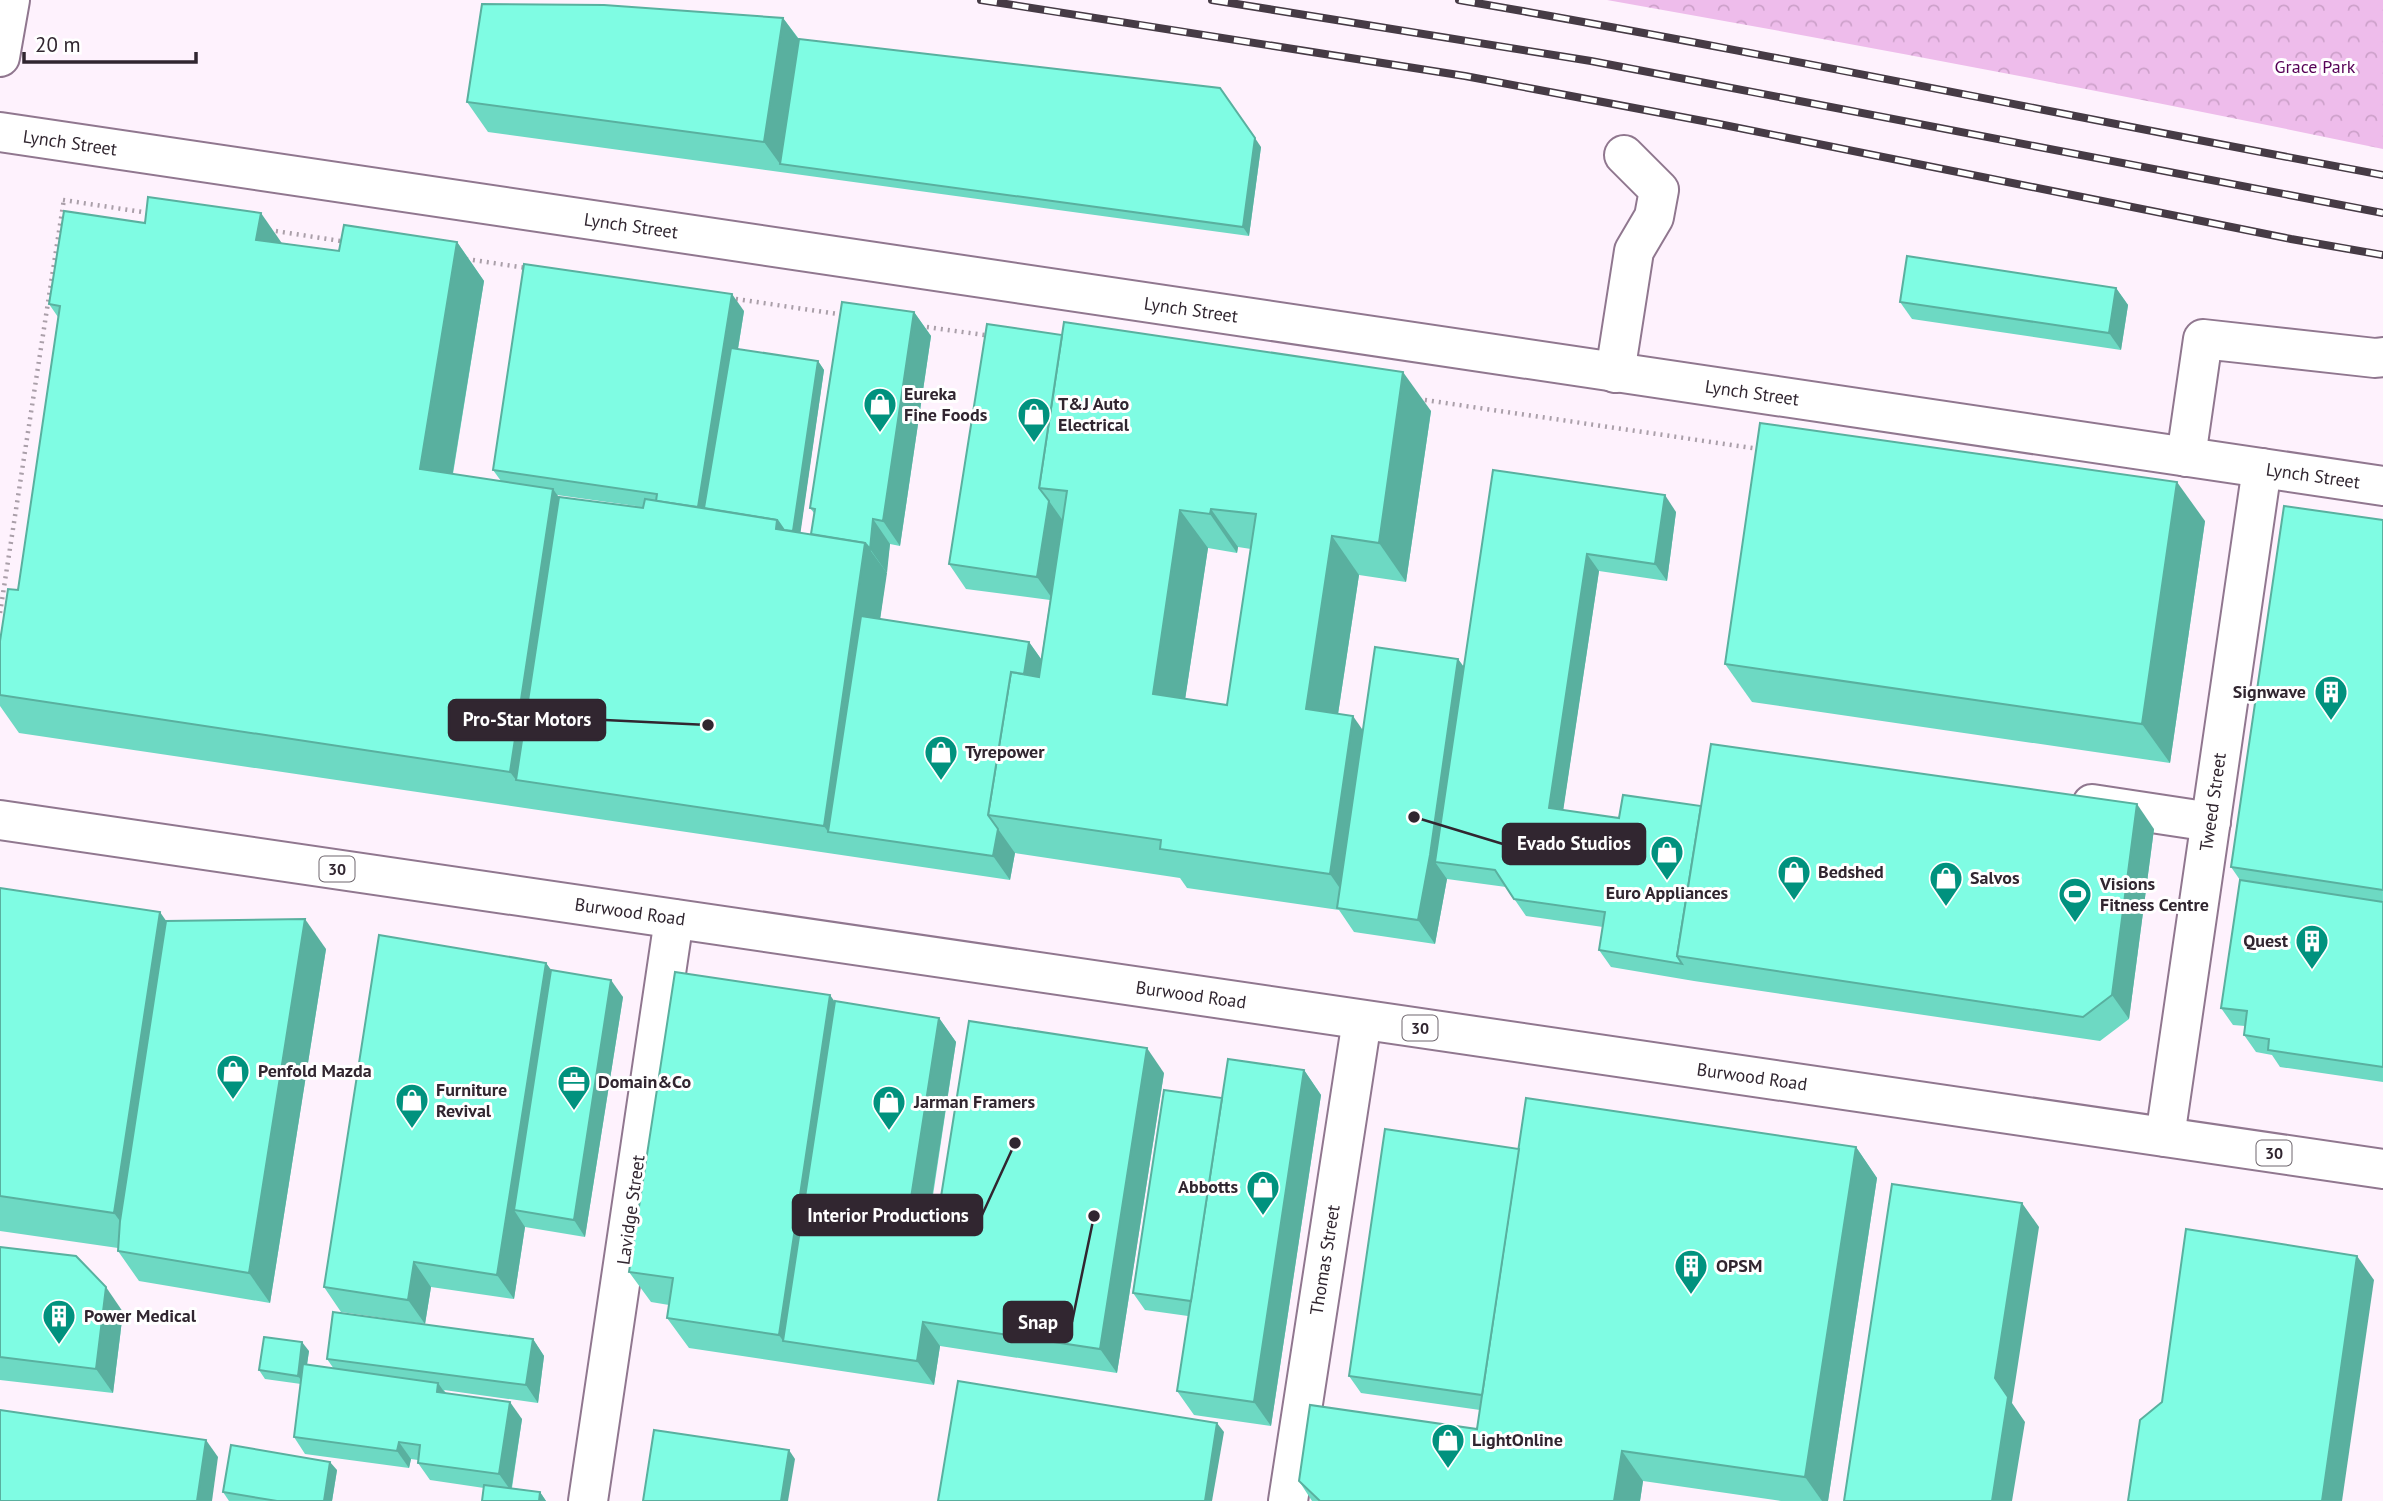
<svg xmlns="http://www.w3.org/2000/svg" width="2383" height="1501" font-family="'PT Sans',sans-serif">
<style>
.park{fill:url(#park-crowns)}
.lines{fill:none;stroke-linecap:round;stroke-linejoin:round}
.minor-casing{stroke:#90778f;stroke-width:42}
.major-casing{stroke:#90778f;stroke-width:42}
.path{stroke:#aa9fa9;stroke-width:4.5;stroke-dasharray:2 5;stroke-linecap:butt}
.minor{stroke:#fff;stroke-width:38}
.major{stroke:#fff;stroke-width:38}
.rail-casing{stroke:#463b45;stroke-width:8}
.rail{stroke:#fff;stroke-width:5;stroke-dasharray:16;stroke-linecap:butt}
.wall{fill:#6dd9c3;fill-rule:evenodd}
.shaded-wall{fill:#59b09f}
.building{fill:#7ffce3;stroke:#59b09f;stroke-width:2;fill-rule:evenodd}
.labels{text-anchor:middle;stroke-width:6;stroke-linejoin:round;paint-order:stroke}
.shield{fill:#fff;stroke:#6f676e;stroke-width:2}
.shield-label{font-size:16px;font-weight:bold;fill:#312630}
.park-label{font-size:18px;fill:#560056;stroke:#fff}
.street-label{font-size:18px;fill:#312630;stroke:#fff}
.poi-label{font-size:18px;font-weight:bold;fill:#312630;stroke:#fff;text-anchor:start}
.leader{fill:none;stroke:#312630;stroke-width:2.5}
.callout-dot{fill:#312630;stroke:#fff;stroke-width:2.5}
.callout{fill:#312630;stroke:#312630;stroke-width:2.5}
.callout-label{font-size:19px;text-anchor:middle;font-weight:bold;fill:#fff}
</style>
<defs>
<pattern id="park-crowns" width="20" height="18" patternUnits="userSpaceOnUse" patternTransform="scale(1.75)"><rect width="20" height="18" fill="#eebceb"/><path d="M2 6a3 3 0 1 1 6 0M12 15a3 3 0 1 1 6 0" fill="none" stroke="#cda1ca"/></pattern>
</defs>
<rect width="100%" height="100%" fill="#fef2fd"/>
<!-- park -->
<path class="park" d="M1607,0H2383V149C2125,95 1867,46 1607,0Z"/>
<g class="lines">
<defs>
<g id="minor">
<path d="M0,132L2383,486"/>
<path d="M1615,373L1634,251L1654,217L1659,190L1624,155"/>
<path d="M2186,457L2203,339L2375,358L2383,357"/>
<path d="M2092,804L2211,822"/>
<path d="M2165,1137L2262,468"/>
<path d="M588,1501L674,919"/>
<path d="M1288,1501L1362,1020"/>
</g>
<g id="major">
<path d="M0,57L10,0"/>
<path d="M0,820L2383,1169"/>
</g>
</defs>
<!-- minor casing -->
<use href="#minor" class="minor-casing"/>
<!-- major casing -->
<use href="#major" class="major-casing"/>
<!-- path -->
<g class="path">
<path d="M63,200L149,213"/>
<path d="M269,230L347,242"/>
<path d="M466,259L527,268"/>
<path d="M729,298L845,315"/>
<path d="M920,326L991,336"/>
<path d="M1418,399L1759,449"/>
<path d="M0,613L64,199"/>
</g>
<!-- minor -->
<use href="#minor" class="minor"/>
<!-- major -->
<use href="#major" class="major"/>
<defs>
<g id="rail">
<path d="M981,0L1465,76L1719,124L2291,239L2383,255"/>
<path d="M1212,0L1591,61L2383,213"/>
<path d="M1459,0C1768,53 2075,118 2383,175"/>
</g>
</defs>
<!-- rail casing -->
<use href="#rail" class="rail-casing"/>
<!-- rail -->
<use href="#rail" class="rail"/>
</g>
<!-- wall -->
<g class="wall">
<path d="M783,18L799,39L1261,147L1249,236L488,132L467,102Z"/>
<path d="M457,242L484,281L453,474L501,481L493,470L744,311L738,349L818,361L824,370L800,533L811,534L814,513L810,508L914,312L931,336L900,546L890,544L880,619L1029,642L1041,659L1050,600L966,589L949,564L987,324L1431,411L1406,582L1359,575L1338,714L1363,731L1458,659L1464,667L1493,470L1676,512L1667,581L1599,571L1563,810L1619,818L1701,806L2154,829L2129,1019L2100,1041L1694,981L1611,967L1599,950L1603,927L1526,916L1506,887L1447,879L1435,944L1354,932L1339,910L1187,888L1180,878L1015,853L1010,880L19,733L0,706V641L18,590L58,317L49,304L282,243L339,251ZM557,495L643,507L559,497ZM1238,547L1251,549L1227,705L1185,699L1208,548L1237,553Z"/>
<path d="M2116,288L2128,305L2121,350L1912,319L1900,302Z"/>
<path d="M2383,520V1082L2280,1067L2272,1055L2256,1052L2244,1035L2245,1026L2233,1025L2221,1008L2240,880L2231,867Z"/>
<path d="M2205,521L2170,763L1752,702L1725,664Z"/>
<path d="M0,888L166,921L326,949L270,1303L139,1281L118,1251V1248L0,1231Z"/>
<path d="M546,963L551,970L623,997L585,1237L525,1227L514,1299L431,1287L425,1324L341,1312L324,1287Z"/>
<path d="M835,1001L939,1018L956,1042L932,1202L940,1203L1164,1073L1117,1373L940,1346L934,1385L689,1348L667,1318L669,1305L651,1302L629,1272Z"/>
<path d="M1304,1070L1321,1095L1271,1426L1194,1415L1177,1391L1188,1316L1145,1310L1133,1293L1222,1098Z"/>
<path d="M1856,1147L1877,1178L1828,1501H1781L1643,1481L1640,1501H1312L1299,1481L1477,1429L1480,1410L1361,1393L1349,1376L1519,1148Z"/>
<path d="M0,1247L123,1312L113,1393L0,1380Z"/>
<path d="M533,1339L544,1356L538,1403L444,1390L446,1393L522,1419L512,1488L540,1492L546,1501H482L484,1488L430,1480L418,1463V1460L411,1459L409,1468L305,1454L294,1437L301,1384L265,1379L259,1370L309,1351L307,1365L334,1369L327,1359Z"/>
<path d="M337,1470L332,1501H229L223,1492Z"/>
</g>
<!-- shaded-wall -->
<g class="shaded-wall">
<path d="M783,18L805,48L780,164L764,142Z"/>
<path d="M1255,138L1261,147L1249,236L1243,227Z"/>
<path d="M261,213L288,252L256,240Z"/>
<path d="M457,242L484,281L447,508L420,469Z"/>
<path d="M2116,288L2128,305L2121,350L2109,333Z"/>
<path d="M732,294L744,311L709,528L696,519Z"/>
<path d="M914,312L931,336L900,546L883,521Z"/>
<path d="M818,361L824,370L798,550L776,529L777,520Z"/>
<path d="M1403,372L1431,411L1406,582L1379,543Z"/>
<path d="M2177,482L2205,521L2170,763L2142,724Z"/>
<path d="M553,489L580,527L516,780L510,772Z"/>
<path d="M1665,495L1676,512L1667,581L1655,564Z"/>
<path d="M1049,501L1066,525L1054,601L1037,577Z"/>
<path d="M1211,509L1238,547L1237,553L1210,514Z"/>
<path d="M1180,510L1208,548L1180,733L1153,694Z"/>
<path d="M873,519L890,544L887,573L870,549Z"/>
<path d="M1332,536L1359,575L1333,747L1306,709Z"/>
<path d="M865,543L887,573L848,835L828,832L824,826Z"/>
<path d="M1587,554L1599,571L1561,825L1549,808Z"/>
<path d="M1029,642L1046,666L1000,816Z"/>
<path d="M1458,659L1475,683L1435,862L1447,879L1435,944L1418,920Z"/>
<path d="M1353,716L1380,755L1355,910L1330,874Z"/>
<path d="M2137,804L2154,829L2129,1019L2112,995Z"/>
<path d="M998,829L1015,853L1010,880L993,856Z"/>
<path d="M160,912L187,951L142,1251L114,1213Z"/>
<path d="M305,919L326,949L270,1303L249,1273Z"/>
<path d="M546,963L563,987L514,1210L525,1227L514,1299L497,1275Z"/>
<path d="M611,980L623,997L585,1237L574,1220Z"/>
<path d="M830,995L852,1026L783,1341L779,1335Z"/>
<path d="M939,1018L956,1042L928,1223L911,1198Z"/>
<path d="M1147,1048L1164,1073L1117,1373L1100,1349Z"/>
<path d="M1304,1070L1321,1095L1271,1426L1254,1402Z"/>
<path d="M1856,1147L1877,1178L1828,1501H1822L1805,1477Z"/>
<path d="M2022,1203L2039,1227L2012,1403L2025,1422L2012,1501H1992L1995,1378Z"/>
<path d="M2357,1256L2374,1280L2342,1501H2322Z"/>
<path d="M414,1262L431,1287L425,1324L408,1300Z"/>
<path d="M106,1287L123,1312L113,1393L96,1369Z"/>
<path d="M923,1322L940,1346L934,1385L917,1361Z"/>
<path d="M533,1339L544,1356L538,1403L526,1385Z"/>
<path d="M302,1342L309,1351L304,1384L298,1376Z"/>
<path d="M438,1383L450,1400L437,1392Z"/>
<path d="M510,1402L522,1419L511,1491L499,1474Z"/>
<path d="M1217,1423L1224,1432L1212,1501H1205Z"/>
<path d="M206,1440L218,1457L212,1501H197Z"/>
<path d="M399,1442L411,1459L409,1468L397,1451Z"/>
<path d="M789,1450L795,1459L788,1501H781Z"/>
<path d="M1622,1451L1643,1481L1640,1501H1614Z"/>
<path d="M330,1462L337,1470L332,1501H324Z"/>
<path d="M540,1492L546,1501H539Z"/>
</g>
<!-- building -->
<g class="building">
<path d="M482,4L604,5L783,18L764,142L467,102Z"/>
<path d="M799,39L1220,88L1255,138L1243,227L780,164Z"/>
<path d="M148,197L261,213L256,240L339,251L344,225L457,242L420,469L553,489L510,772L0,695V641L8,589L18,590L60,306L49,304L64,211L145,223Z"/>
<path d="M1907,256L2116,288L2109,333L1900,302Z"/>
<path d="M524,264L732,294L698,507L656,501L657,494L493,470Z"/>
<path d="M842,302L914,312L883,521L873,519L870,549L865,543L811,534L815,509L810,508Z"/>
<path d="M1064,322L1403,372L1379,543L1332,536L1306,709L1353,716L1330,874L1160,849L1161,840L988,815L1011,672L1039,677L1067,491L1039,488ZM1211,509L1256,514L1227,705L1153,694L1180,510L1210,514Z"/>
<path d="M987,324L1062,335L1039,488L1049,501L1037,577L949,564Z"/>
<path d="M731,348L818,361L793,531L784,530L777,520L704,508Z"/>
<path d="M1760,423L2177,482L2142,724L1725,664Z"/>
<path d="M1493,470L1665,495L1655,564L1587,554L1549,808L1619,818L1623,795L1701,806L1677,956L1682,964L1599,950L1605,912L1514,899L1495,870L1435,862Z"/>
<path d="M559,497L643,508L645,499L777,520L776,529L865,543L824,826L516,780Z"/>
<path d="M2284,506L2383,520V890L2231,867Z"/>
<path d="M861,616L1029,642L1024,674L1011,672L988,815L998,829L993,856L828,832Z"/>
<path d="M1375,647L1458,659L1430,855L1418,920L1337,908Z"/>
<path d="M1711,744L2137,804L2112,995L2083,1017L1677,956Z"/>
<path d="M2240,880L2383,902V1067L2268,1050L2269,1039L2244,1035L2247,1011L2221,1008Z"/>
<path d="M0,888L160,912L114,1213L0,1196Z"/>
<path d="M305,919L249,1273L118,1251L120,1221L166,921Z"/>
<path d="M379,935L546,963L497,1275L414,1262L408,1300L324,1287Z"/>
<path d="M551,970L611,980L574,1220L514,1210Z"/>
<path d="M675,972L830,995L779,1335L667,1318L673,1278L629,1272Z"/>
<path d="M835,1001L939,1018L911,1198L940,1203L969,1021L1147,1048L1100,1349L923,1322L917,1361L783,1341Z"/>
<path d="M1228,1059L1304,1070L1254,1402L1177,1391Z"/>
<path d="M1164,1090L1222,1098L1191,1301L1133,1293Z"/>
<path d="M1526,1098L1856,1147L1805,1477L1622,1451L1614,1501H1320L1299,1481L1310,1405L1477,1429Z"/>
<path d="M1385,1129L1519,1149L1482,1395L1349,1376Z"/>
<path d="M1892,1184L2022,1203L1995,1378L2008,1397L1992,1501H1844Z"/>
<path d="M2186,1229L2357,1256L2322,1501H2128L2140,1420L2162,1402Z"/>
<path d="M0,1247L76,1256L106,1287L96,1369L0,1357Z"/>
<path d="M333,1312L533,1339L526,1385L327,1359Z"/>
<path d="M264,1337L302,1342L298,1376L259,1370Z"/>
<path d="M303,1364L438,1383L437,1392L510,1402L499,1474L418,1463L420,1445L399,1442L397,1451L294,1437Z"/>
<path d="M958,1381L1217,1423L1205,1501H938Z"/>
<path d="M0,1410L206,1440L197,1501H0Z"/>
<path d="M654,1430L789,1450L781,1501H643Z"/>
<path d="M231,1445L330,1462L324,1501H277L223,1492Z"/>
<path d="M484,1485L540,1492L539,1501H482Z"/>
</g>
<!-- icons -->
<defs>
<symbol id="shop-pin" viewBox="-11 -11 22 30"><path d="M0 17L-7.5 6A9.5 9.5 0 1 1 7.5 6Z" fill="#00927e" stroke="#fff"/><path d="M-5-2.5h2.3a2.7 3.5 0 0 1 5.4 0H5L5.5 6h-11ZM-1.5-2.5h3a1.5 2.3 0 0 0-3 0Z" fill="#fff"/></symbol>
<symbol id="building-pin" viewBox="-11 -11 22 30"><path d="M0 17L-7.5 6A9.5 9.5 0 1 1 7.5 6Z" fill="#00927e" stroke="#fff"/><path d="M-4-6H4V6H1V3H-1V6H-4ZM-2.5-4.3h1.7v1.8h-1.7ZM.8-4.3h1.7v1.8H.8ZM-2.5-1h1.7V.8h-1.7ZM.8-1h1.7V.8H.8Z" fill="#fff"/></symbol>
<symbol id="stadium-pin" viewBox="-11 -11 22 30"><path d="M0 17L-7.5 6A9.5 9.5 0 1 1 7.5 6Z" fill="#00927e" stroke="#fff"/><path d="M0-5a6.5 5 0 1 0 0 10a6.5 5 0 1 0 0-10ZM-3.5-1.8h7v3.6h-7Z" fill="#fff"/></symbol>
<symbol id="office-pin" viewBox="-11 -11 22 30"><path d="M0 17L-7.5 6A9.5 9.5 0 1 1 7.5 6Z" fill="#00927e" stroke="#fff"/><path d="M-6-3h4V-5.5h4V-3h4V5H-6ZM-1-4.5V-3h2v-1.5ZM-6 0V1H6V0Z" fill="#fff"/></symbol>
</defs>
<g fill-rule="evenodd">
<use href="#shop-pin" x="861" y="385" width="38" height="52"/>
<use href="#shop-pin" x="1015" y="395" width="38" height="52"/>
<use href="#building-pin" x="2312" y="673" width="38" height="52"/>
<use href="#shop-pin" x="922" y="733" width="38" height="52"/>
<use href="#shop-pin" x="1648" y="833" width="38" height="52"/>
<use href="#shop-pin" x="1775" y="853" width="38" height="52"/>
<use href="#shop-pin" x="1927" y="859" width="38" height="52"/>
<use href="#stadium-pin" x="2056" y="875" width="38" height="52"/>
<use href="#building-pin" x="2293" y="922" width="38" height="52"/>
<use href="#shop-pin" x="214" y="1052" width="38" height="52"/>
<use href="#office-pin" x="555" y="1063" width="38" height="52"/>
<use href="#shop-pin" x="393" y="1081" width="38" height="52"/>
<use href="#shop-pin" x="870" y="1083" width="38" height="52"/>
<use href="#shop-pin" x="1244" y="1168" width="38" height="52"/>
<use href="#building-pin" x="1672" y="1247" width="38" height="52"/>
<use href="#building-pin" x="40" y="1297" width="38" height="52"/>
<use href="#shop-pin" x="1429" y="1421" width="38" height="52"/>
</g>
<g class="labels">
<!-- shield labels -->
<g class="shield">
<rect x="319.5" y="856.5" width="35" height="25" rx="5"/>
<rect x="1402.5" y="1015.5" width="35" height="25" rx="5"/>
<rect x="2256.5" y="1140.5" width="35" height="25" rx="5"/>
</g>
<g class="shield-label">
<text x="337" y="875">30</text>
<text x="1420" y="1034">30</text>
<text x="2274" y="1159">30</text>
</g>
<!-- park labels -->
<g class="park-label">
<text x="2315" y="73">Grace Park</text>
</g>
<!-- street labels -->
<g class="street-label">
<text transform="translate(70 143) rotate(8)" y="6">Lynch Street</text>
<text transform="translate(631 226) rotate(8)" y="6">Lynch Street</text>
<text transform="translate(1191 310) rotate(8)" y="6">Lynch Street</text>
<text transform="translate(1752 393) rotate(8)" y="6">Lynch Street</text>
<text transform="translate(2313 476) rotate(8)" y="6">Lynch Street</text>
<text transform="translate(2213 802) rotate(-82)" y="6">Tweed Street</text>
<text transform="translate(630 912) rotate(8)" y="6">Burwood Road</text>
<text transform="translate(1191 995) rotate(8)" y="6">Burwood Road</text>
<text transform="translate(1752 1077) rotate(8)" y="6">Burwood Road</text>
<text transform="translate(631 1210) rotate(-82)" y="6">Lavidge Street</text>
<text transform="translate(1325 1260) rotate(-81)" y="6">Thomas Street</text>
</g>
<!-- poi labels -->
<g class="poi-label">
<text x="904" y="400">Eureka<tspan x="904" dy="21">Fine Foods</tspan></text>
<text x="1058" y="410">T&amp;J Auto<tspan x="1058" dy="21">Electrical</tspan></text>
<text x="2306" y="698" text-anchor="end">Signwave</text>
<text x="965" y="758">Tyrepower</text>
<text x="1818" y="878">Bedshed</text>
<text x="1970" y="884">Salvos</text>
<text x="2100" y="890">Visions<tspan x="2100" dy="21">Fitness Centre</tspan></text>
<text x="1667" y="899" text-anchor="middle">Euro Appliances</text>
<text x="2288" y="947" text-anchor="end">Quest</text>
<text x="258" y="1077">Penfold Mazda</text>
<text x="598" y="1088">Domain&amp;Co</text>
<text x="436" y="1096">Furniture<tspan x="436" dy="21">Revival</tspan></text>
<text x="914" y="1108">Jarman Framers</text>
<text x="1238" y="1193" text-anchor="end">Abbotts</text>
<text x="1716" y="1272">OPSM</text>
<text x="84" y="1322">Power Medical</text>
<text x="1472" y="1446">LightOnline</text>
</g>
</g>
<!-- callouts -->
<path class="leader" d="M708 725L605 720M1414 817L1503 844M1015 1143L982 1215M1094 1216L1072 1322"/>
<g class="callout-dot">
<circle cx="708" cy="725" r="7"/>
<circle cx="1414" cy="817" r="7"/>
<circle cx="1015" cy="1143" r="7"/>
<circle cx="1094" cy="1216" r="7"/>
</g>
<g class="callout">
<rect x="449" y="700" width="156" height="40" rx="7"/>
<rect x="1503" y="824" width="142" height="40" rx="7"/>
<rect x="793" y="1195" width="189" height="40" rx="7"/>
<rect x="1004" y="1302" width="68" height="40" rx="7"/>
</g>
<g class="callout-label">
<text x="527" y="726">Pro-Star Motors</text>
<text x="1574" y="850">Evado Studios</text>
<text x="888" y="1222">Interior Productions</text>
<text x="1038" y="1329">Snap</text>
</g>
<!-- scale -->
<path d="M24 52v10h172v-10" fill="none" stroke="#312630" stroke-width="3.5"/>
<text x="35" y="52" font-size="21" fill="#312630" stroke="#ffffff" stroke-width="5" paint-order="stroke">20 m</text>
</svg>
